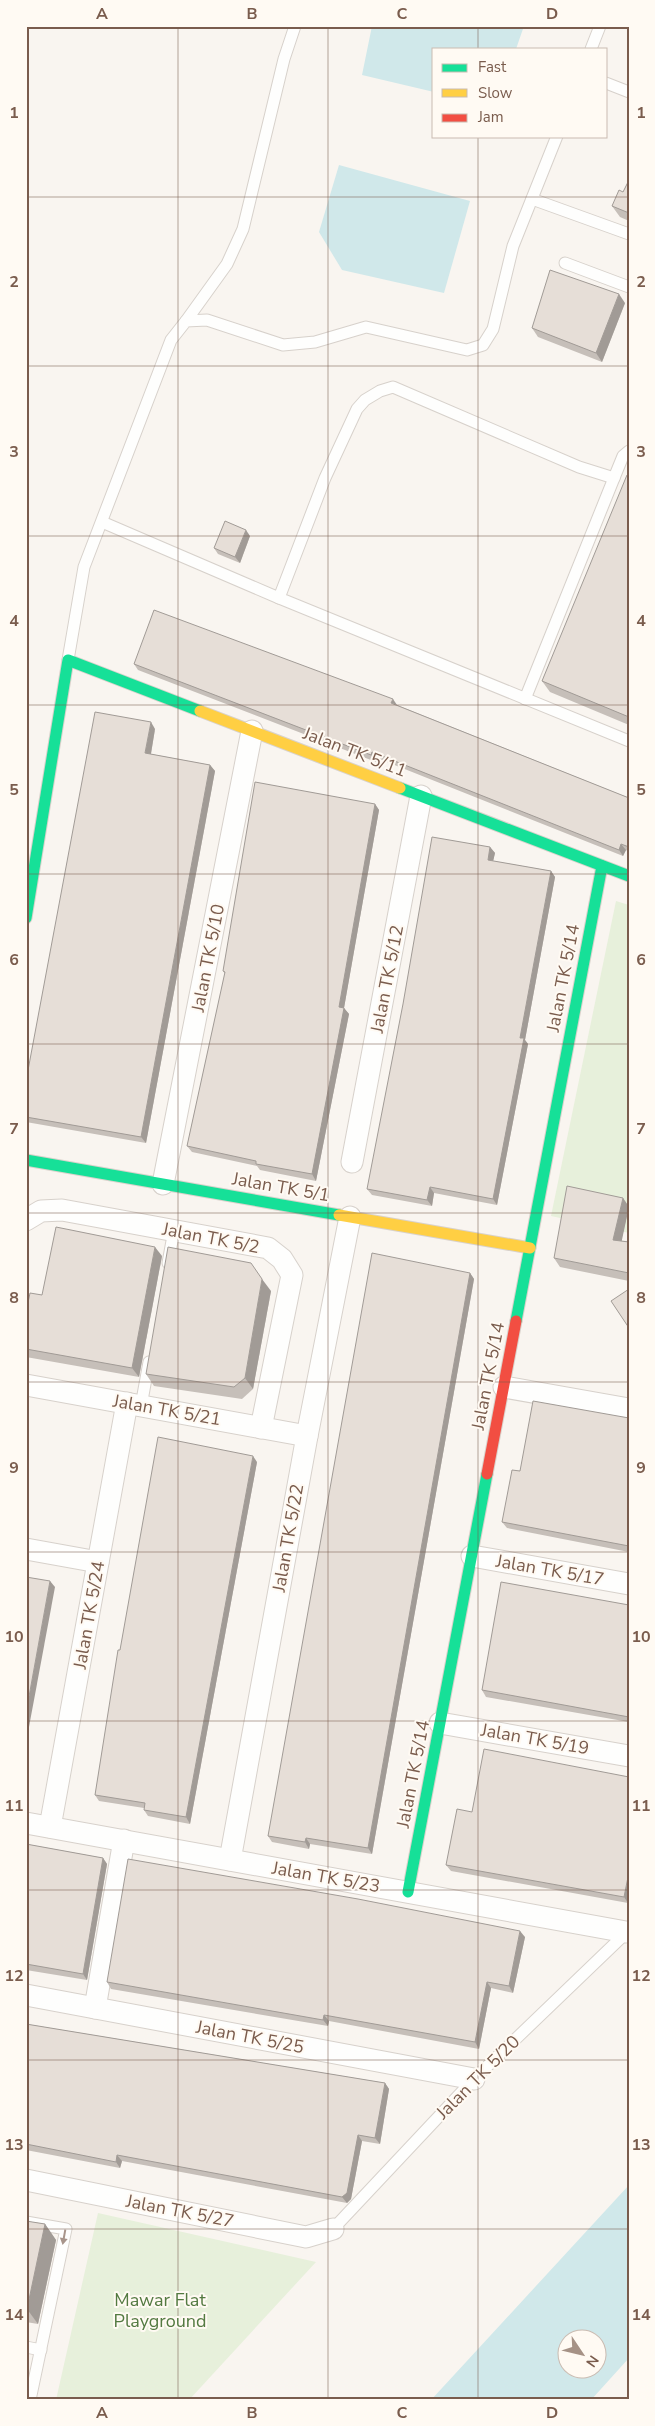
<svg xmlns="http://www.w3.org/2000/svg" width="655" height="2426" font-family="'Nunito Sans',sans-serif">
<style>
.green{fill:#e7f0db}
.water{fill:#d0e8ea;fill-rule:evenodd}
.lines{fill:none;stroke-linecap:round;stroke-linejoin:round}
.lane-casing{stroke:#d7d1cb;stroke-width:13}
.street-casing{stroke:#d7d1cb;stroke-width:23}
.fast-casing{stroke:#d9d2cb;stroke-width:13}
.slow-casing{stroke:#d9d2cb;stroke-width:13}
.jam-casing{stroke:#d9d2cb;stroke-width:13}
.lane{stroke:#fefefd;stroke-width:11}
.street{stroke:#fefefd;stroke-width:21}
.fast{stroke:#16e098;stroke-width:11}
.slow{stroke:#ffcf43;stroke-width:11}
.jam{stroke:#f24e42;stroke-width:11}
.wall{fill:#c6bfb9}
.shaded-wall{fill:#a19b96}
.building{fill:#e6ded7;stroke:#a19b96}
.oneway{fill:#a8958b}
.grid{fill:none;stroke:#7a5c4d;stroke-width:1;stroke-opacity:0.55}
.labels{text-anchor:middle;stroke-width:4;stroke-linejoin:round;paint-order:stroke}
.street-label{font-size:18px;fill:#7a5c4d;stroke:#fffaf3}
.park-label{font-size:18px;fill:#537a41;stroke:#fffaf3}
.neatline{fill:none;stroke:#7a5c4d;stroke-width:2}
.grid-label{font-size:16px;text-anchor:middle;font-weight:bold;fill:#7a5c4d}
</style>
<rect width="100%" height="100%" fill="#f9f5f0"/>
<!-- green -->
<g class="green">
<path d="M616,901L629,905V1233L551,1216Z"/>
<path d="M98,2213L316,2262L189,2400H56Z"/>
</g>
<!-- water -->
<g class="water">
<path d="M372,26H524L516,49H434V92L362,75Z"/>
<path d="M339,165L470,201L444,293L342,270L319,232Z"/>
<path d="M629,2185V2358L591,2400H431ZM568,2338H598V2368H568Z"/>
</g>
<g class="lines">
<defs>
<g id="lane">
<path d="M591,49L600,26"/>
<path d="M606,83L629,92"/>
<path d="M532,199L629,234"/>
<path d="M565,263L629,287"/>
<path d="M186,321L227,264L243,229L284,59L295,26"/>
<path d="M629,451L623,456L614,478L579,467L393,387L380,391L365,400L357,409L325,478L279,598L629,741"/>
<path d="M102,522L279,598"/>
<path d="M68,660L84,567L171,340L186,321L207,320L283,345L315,342L366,327L467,350L483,345L493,329L513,246L557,136"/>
<path d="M525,699L614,478"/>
<path d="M168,1263L174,1230"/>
<path d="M141,1406L149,1362"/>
<path d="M26,2222L66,2229L30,2400"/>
<path d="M333,2229L474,2079L627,1932"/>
<path d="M26,2347L41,2350"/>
</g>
<g id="street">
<path d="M352,1162L421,796"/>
<path d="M163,1184L252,731"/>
<path d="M26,1220L41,1211L62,1210L268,1248L282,1259L292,1275L261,1428"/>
<path d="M26,1385L307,1436"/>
<path d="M504,1387L629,1409"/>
<path d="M26,1549L98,1562"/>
<path d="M472,1556L629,1584"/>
<path d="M440,1723L629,1756"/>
<path d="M26,1823L626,1932"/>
<path d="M50,1827L127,1403"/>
<path d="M230,1860L307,1436L350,1217"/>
<path d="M26,1995L474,2079"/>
<path d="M95,2008L124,1840"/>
<path d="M26,2180L306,2237L333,2229"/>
</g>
<g id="fast">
<path d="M400,788L629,876"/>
<path d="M26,918L68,660L200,711"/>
<path d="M26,1160L339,1215"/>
<path d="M516,1321L602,866"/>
<path d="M408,1892L487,1474"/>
</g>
<g id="slow">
<path d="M200,711L400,788"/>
<path d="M339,1215L530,1248"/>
</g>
<path id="jam" d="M487,1474L516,1321"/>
</defs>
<!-- lane casing -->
<use href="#lane" class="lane-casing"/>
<!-- street casing -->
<use href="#street" class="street-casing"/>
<!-- fast casing -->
<use href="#fast" class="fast-casing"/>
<!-- slow casing -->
<use href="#slow" class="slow-casing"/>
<!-- jam casing -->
<use href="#jam" class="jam-casing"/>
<!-- lane -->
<use href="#lane" class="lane"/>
<!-- street -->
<use href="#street" class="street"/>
<!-- fast -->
<use href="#fast" class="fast"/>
<!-- slow -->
<use href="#slow" class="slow"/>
<!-- jam -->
<use href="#jam" class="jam"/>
</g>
<!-- wall -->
<g class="wall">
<path d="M629,180V221L620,217L612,206L623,192Z"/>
<path d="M625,303L602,362L538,337L532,328Z"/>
<path d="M629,476V725L550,692L542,681Z"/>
<path d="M250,536L240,563L218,554L214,548Z"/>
<path d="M134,664L397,705L629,798V852L626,850L623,856L377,758L376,762L138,670Z"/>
<path d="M155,729L151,754L210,765L215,771L146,1143L26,1122V1081Z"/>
<path d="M375,804L379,810L344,1008L349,1014L316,1181L260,1170L257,1166L192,1152L187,1146L225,974L223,971Z"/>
<path d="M490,847L495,853L493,861L551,871L555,877L525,1040L528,1044L497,1205L434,1193L432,1206L372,1195L367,1189Z"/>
<path d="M623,1198L629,1207L621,1241L629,1242V1281L560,1267L554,1258Z"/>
<path d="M162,1256L139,1377L26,1357V1312L42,1295Z"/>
<path d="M470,1273L474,1279L372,1854L310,1844L309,1849L272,1842L268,1836Z"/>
<path d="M271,1291L253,1389L242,1399L154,1386L146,1374Z"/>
<path d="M629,1418V1552L507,1528L502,1522L520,1471Z"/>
<path d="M257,1462L190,1824L148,1816L144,1810V1808L99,1801L95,1795L120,1650Z"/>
<path d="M629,1605V1722L486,1697L482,1690Z"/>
<path d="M629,1777L628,1903L451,1871L446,1865L472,1812Z"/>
<path d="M26,1844L103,1858L107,1864L87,1980L26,1970Z"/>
<path d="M525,1937L513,1993L491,1988L479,2049L329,2021L328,2026L111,1989L107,1982Z"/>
<path d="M26,2024L385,2083L389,2089L380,2144L362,2141L351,2199L347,2203L122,2161L120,2168L26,2150Z"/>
<path d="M26,2221L45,2224L56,2240L38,2324L26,2322Z"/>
</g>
<!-- shaded-wall -->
<g class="shaded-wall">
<path d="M619,294L625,303L602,362L596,353Z"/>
<path d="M246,530L250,536L240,563L235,557Z"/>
<path d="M393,699L397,705L391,703Z"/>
<path d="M151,722L155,729L150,759L145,753Z"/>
<path d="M372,752L377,758L376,762L371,755Z"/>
<path d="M210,765L215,771L146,1143L141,1137Z"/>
<path d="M375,804L379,810L344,1008L349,1014L316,1181L312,1174L339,1007Z"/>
<path d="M621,844L626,850L623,856L619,850Z"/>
<path d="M490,847L495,853L492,866L488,860Z"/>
<path d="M551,871L555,877L525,1040L528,1044L497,1205L493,1199L520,1038Z"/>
<path d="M430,1187L434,1193L432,1206L427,1200Z"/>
<path d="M623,1198L629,1207L620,1249L613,1240Z"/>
<path d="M155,1247L162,1256L139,1377L132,1368Z"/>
<path d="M470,1273L474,1279L372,1854L368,1848Z"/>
<path d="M262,1279L271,1291L253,1389L245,1378Z"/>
<path d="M253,1456L257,1462L190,1824L186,1817Z"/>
<path d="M50,1581L55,1587L26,1743V1713Z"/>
<path d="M306,1838L310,1844L309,1849L305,1842Z"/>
<path d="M103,1858L107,1864L87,1980L83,1974Z"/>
<path d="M629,1872V1902L628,1903L624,1897Z"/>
<path d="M520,1931L525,1937L513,1993L509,1986Z"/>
<path d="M487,1982L491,1988L479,2049L475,2042Z"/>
<path d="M324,2015L329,2021L328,2026L323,2020Z"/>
<path d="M385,2083L389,2089L380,2144L375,2138Z"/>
<path d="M358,2135L362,2141L351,2199L347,2203L342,2197Z"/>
<path d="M117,2155L122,2161L120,2168L116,2162Z"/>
<path d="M45,2224L56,2240L38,2324L27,2309Z"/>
</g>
<!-- building -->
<g class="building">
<path d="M629,180V213L612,206L619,190L623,192Z"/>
<path d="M550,270L619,294L596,353L532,328Z"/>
<path d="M627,475L629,476V717L542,681Z"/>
<path d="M225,521L246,530L235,557L214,548Z"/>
<path d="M154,610L393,699L391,703L629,798V847L621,844L619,850L372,752L371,755L134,664Z"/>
<path d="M95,712L151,722L145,753L210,765L141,1137L26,1117V1081Z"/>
<path d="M255,782L375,804L339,1007L344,1008L312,1174L256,1164V1161L187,1146L225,972L223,971Z"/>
<path d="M432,837L490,847L488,860L551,871L520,1038H524L493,1199L430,1187L427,1200L367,1189L403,1004Z"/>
<path d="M567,1186L623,1198L613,1240L629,1242V1273L554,1258Z"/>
<path d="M56,1227L155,1247L132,1368L26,1349V1312L30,1293L42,1295Z"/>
<path d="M168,1247L251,1263L262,1279L245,1378L234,1387L146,1374Z"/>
<path d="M372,1253L470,1273L368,1848L306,1838L305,1842L268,1836Z"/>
<path d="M629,1289V1328L611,1301Z"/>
<path d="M533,1401L629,1418V1546L502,1522L512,1470L520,1471Z"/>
<path d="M158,1437L253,1456L186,1817L144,1810L145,1803L95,1795L118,1650H120Z"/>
<path d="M26,1577L50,1581L26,1713Z"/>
<path d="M501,1582L629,1605V1717L482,1690Z"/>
<path d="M484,1749L629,1777V1872L624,1897L446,1865L457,1809L472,1812Z"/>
<path d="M26,1844L103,1858L83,1974L26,1964Z"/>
<path d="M128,1859L358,1899L520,1931L509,1986L487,1982L475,2042L324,2015L323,2020L107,1982Z"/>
<path d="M26,2024L385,2083L375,2138L358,2135L347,2193L342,2197L117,2155L116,2162L26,2144Z"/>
<path d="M26,2221L45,2224L27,2309L26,2308Z"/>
</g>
<!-- one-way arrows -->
<defs><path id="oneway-solid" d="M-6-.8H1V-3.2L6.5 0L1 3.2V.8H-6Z" transform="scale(1.25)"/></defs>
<use class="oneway" href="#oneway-solid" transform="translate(64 2237) rotate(100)"/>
<!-- grid -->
<path class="grid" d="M178,26V2400M328,26V2400M478,26V49M478,136V2400M26,197H629M26,366H629M26,536H629M26,705H629M26,874H629M26,1044H629M26,1213H629M26,1382H629M26,1552H629M26,1721H629M26,1890H629M26,2060H629M26,2229H629"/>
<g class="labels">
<!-- street labels -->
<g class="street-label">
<text transform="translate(355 752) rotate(21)" y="6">Jalan TK 5/11</text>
<text transform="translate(208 958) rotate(-79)" y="6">Jalan TK 5/10</text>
<text transform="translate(563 978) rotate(-79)" y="6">Jalan TK 5/14</text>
<text transform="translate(387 979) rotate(-79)" y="6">Jalan TK 5/12</text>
<text transform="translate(281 1187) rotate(10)" y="6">Jalan TK 5/1</text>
<text transform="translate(211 1238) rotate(11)" y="6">Jalan TK 5/2</text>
<text transform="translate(488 1376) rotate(-79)" y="6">Jalan TK 5/14</text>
<text transform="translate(167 1410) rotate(10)" y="6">Jalan TK 5/21</text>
<text transform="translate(288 1538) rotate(-80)" y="6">Jalan TK 5/22</text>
<text transform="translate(550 1570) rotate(10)" y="6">Jalan TK 5/17</text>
<text transform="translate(89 1615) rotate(-80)" y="6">Jalan TK 5/24</text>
<text transform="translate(535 1739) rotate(10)" y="6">Jalan TK 5/19</text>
<text transform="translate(413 1774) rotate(-79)" y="6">Jalan TK 5/14</text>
<text transform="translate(326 1877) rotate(10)" y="6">Jalan TK 5/23</text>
<text transform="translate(250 2037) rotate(11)" y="6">Jalan TK 5/25</text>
<text transform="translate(478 2077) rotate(-45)" y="6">Jalan TK 5/20</text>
<text transform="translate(180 2211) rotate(11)" y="6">Jalan TK 5/27</text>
</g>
<!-- park labels -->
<g class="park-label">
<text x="160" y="2306">Mawar Flat<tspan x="160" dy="21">Playground</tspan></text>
</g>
</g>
<!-- border -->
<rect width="655" height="2426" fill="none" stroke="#fffaf3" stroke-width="55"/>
<!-- legend -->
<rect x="432" y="48" width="175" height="90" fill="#fffaf3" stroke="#cabbb1"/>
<rect x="442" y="64" width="25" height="8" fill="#16e098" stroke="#cabbb1"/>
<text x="478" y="72" font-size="15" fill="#7a5c4d">Fast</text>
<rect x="442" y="89" width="25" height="8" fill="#ffcf43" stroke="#cabbb1"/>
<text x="478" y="98" font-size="15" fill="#7a5c4d">Slow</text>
<rect x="442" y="114" width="25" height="8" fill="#f24e42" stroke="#cabbb1"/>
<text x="478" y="122" font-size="15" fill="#7a5c4d">Jam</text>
<!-- north arrow -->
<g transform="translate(582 2354) rotate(125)"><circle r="24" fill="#fffaf3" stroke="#cabbb1"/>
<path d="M0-4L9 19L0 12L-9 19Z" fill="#a69286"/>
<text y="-8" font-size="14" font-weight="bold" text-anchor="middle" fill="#7a5c4d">N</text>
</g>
<rect x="28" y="28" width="600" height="2370" class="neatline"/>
<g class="grid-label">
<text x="102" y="19">A</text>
<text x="252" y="19">B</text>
<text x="402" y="19">C</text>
<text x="552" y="19">D</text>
<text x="14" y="118">1</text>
<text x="641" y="118">1</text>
<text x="14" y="287">2</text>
<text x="641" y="287">2</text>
<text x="14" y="457">3</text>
<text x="641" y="457">3</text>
<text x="14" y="626">4</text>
<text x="641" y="626">4</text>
<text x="14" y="795">5</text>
<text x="641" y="795">5</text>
<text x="14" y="965">6</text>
<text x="641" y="965">6</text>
<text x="14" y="1134">7</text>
<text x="641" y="1134">7</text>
<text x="14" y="1303">8</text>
<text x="641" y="1303">8</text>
<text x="14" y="1473">9</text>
<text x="641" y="1473">9</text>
<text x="14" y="1642">10</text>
<text x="641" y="1642">10</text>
<text x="14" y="1811">11</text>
<text x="641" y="1811">11</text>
<text x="14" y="1981">12</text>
<text x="641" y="1981">12</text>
<text x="14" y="2150">13</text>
<text x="641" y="2150">13</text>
<text x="14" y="2320">14</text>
<text x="641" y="2320">14</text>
<text x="102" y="2418">A</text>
<text x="252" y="2418">B</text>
<text x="402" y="2418">C</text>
<text x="552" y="2418">D</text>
</g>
</svg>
